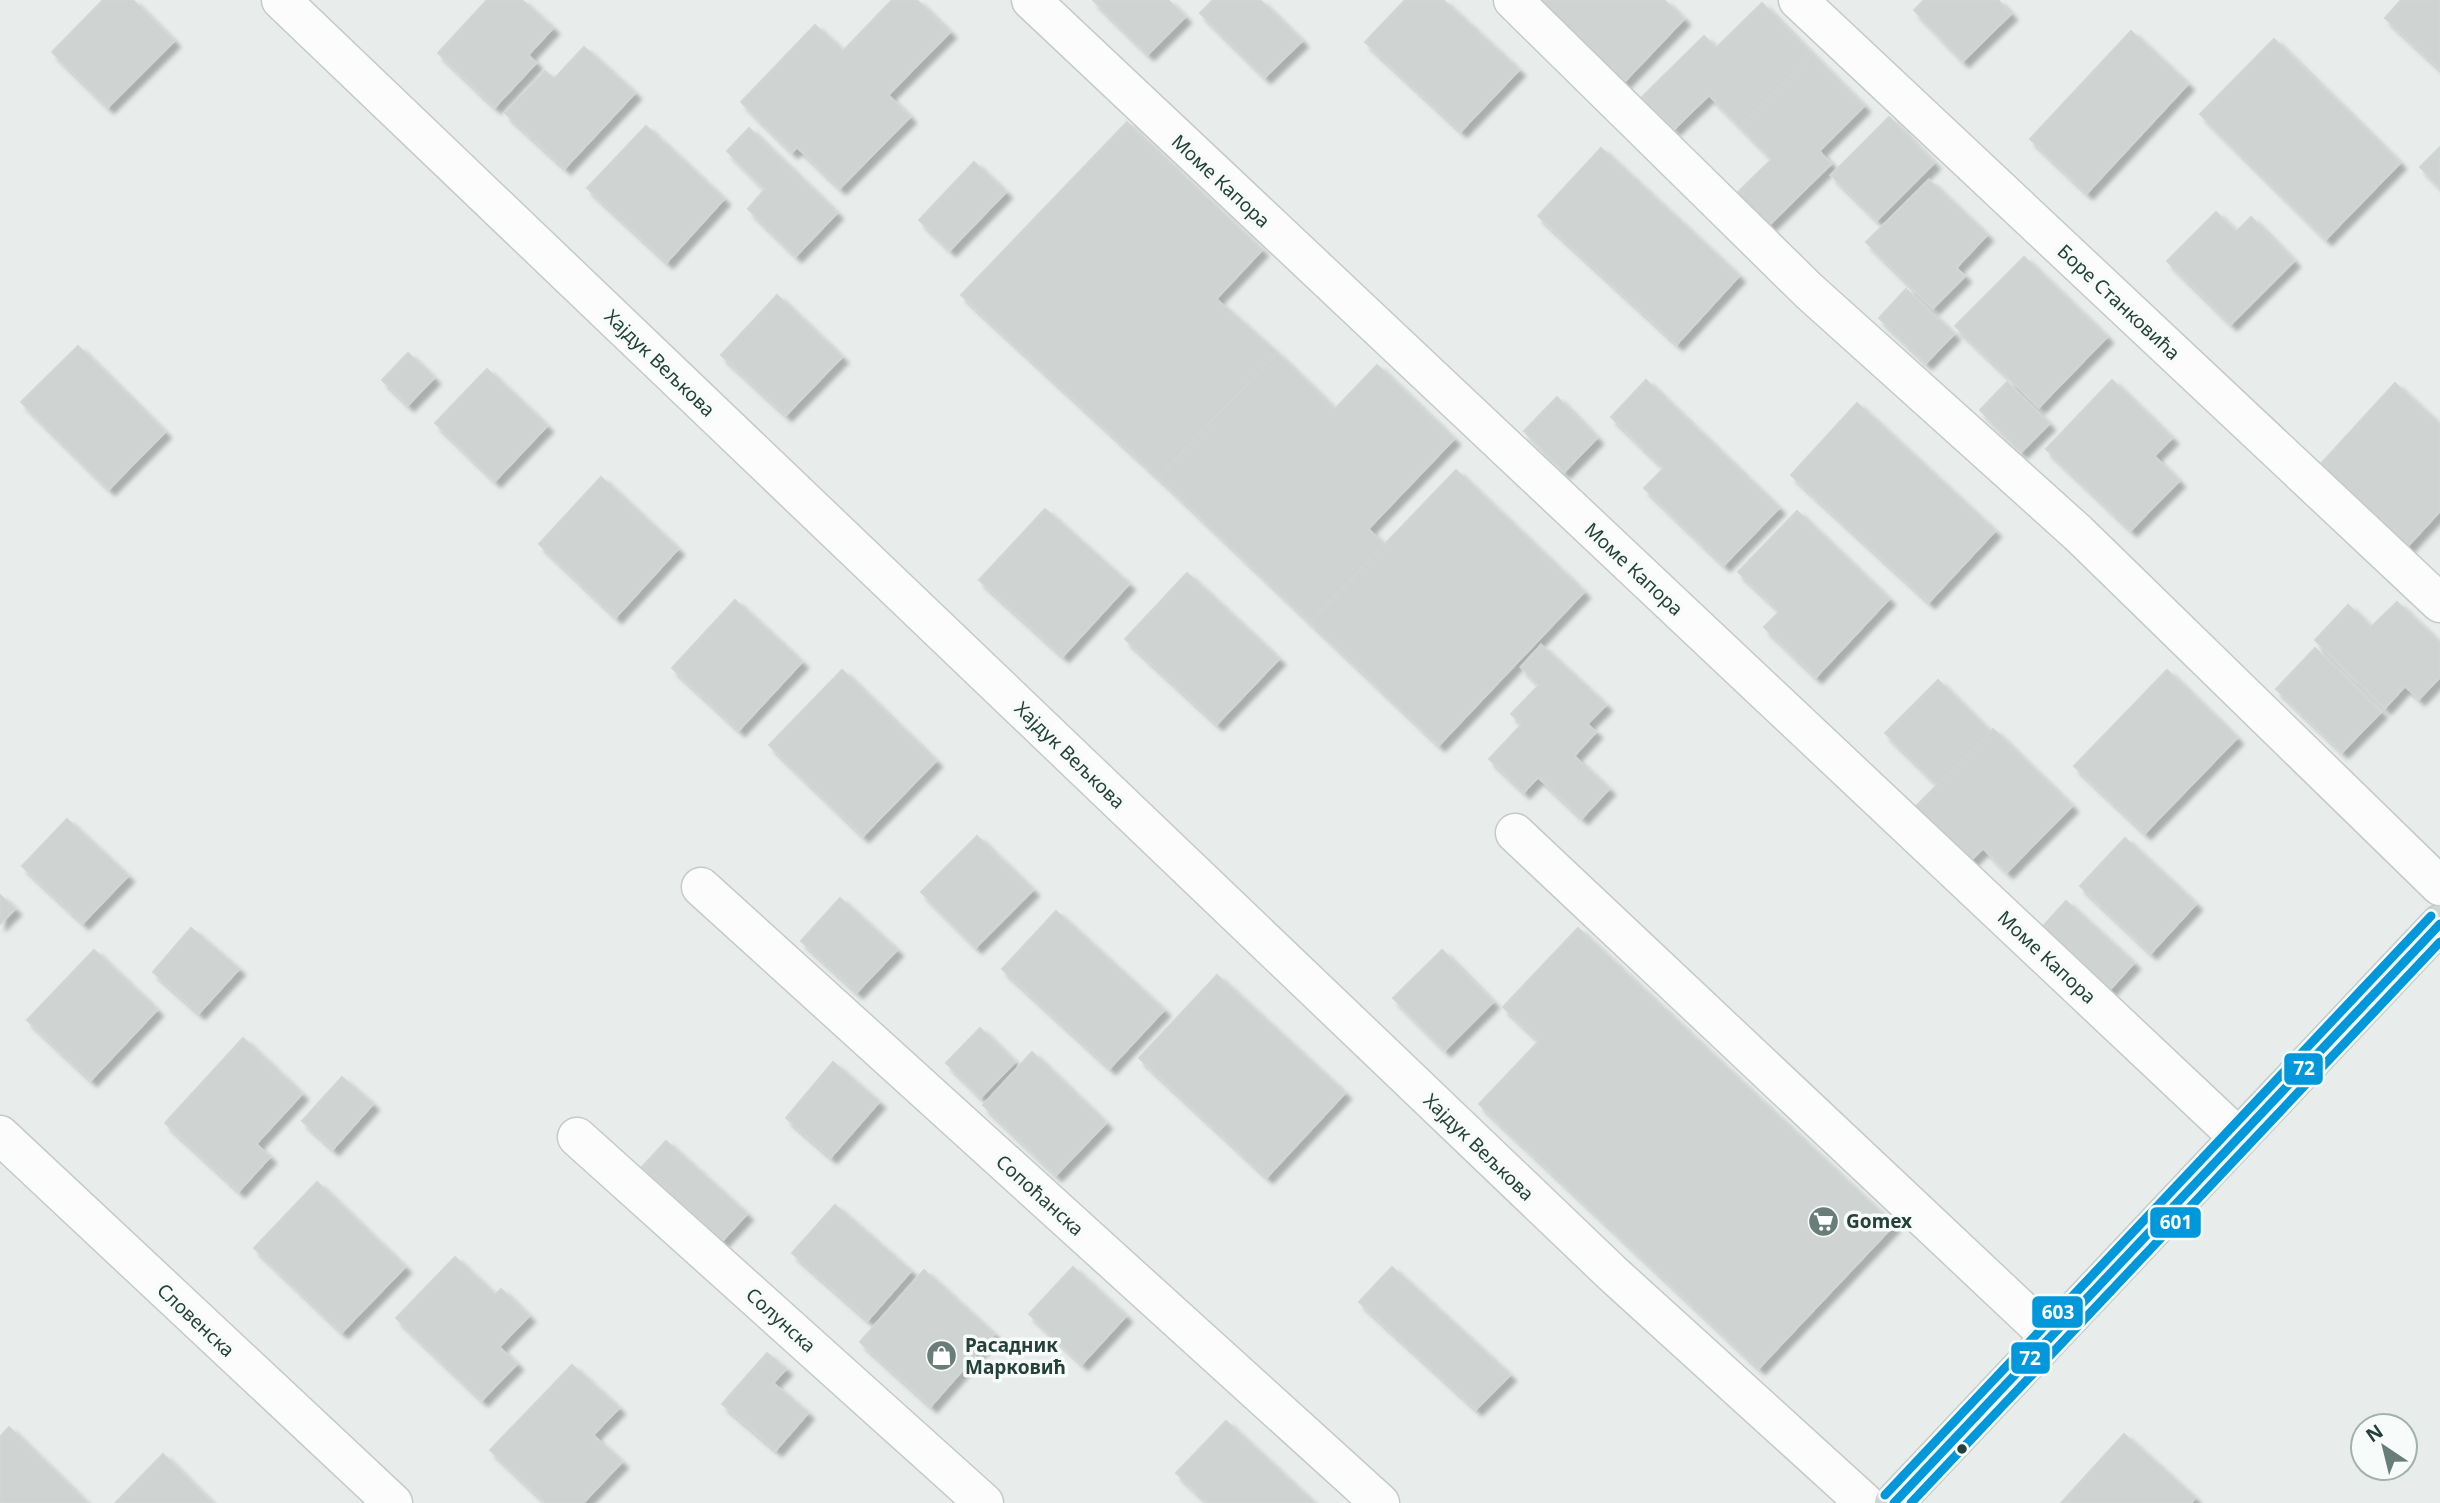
<svg xmlns="http://www.w3.org/2000/svg" width="2440" height="1503" font-family="'Noto Sans',sans-serif">
<style>
.building{fill:#cfd4d2;stroke:#d1d6d4;stroke-width:2;filter:url(#shadow)}
.lines{fill:none;stroke-linecap:round;stroke-linejoin:round}
.minor-casing{stroke:#c5cac8;stroke-width:41}
.major-casing{stroke:#c3ccc9;stroke-width:41}
.minor{stroke:#fcfcfc;stroke-width:38}
.major{stroke:#cfd7d5;stroke-width:38}
.bus-1-casing{stroke:#f7fbf9;stroke-width:14}
.bus-2-casing{stroke:#f7fbf9;stroke-width:14}
.bus-3-casing{stroke:#f7fbf9;stroke-width:14}
.bus-1{stroke:#0098da;stroke-width:9}
.bus-2{stroke:#0098da;stroke-width:9}
.bus-3{stroke:#0098da;stroke-width:9}
.bus-dot{fill:#24423a;stroke:#f7fbf9;stroke-width:2.5}
.labels{text-anchor:middle;stroke-width:7;stroke-linejoin:round;paint-order:stroke}
.street-label{font-size:19px;fill:#24423a;stroke:#f7fbf9}
.poi-label{font-size:19px;font-weight:bold;fill:#24423a;stroke:#f7fbf9;text-anchor:start}
.line-badge{stroke:#f7fbf9;stroke-width:2.5}
.badge-label{font-size:19px;text-anchor:middle;font-weight:bold;fill:#fff}
</style>
<defs>
<filter id="shadow"><feDropShadow dx="6" dy="6" stdDeviation="2" flood-color="#0004"/></filter>
</defs>
<rect width="100%" height="100%" fill="#e8edeb"/>
<!-- building -->
<g class="building">
<path d="M103,0H133L174,41L108,107L52,52Z"/>
<path d="M487,0H522L553,28L528,55L536,63L495,107L438,53Z"/>
<path d="M892,0H917L950,32L888,95L910,117L840,188L797,147L792,152L741,102L815,25L843,51Z"/>
<path d="M1093,0H1168L1185,17L1148,54Z"/>
<path d="M1213,0H1260L1302,41L1265,77L1200,13Z"/>
<path d="M1405,0H1443L1519,70L1461,131L1365,42Z"/>
<path d="M1536,0H1664L1684,19L1624,82Z"/>
<path d="M1924,0H1998L2011,14L1963,61L1914,10Z"/>
<path d="M2401,0H2440V69L2385,18Z"/>
<path d="M1762,3L1812,54L1740,126L1709,95L1674,129L1642,97L1704,36L1716,48Z"/>
<path d="M2131,31L2188,84L2087,193L2030,139Z"/>
<path d="M2274,39L2400,163L2326,239L2200,114Z"/>
<path d="M584,47L635,93L565,168L505,113L545,71L554,79Z"/>
<path d="M1812,54L1864,106L1819,151L1831,164L1769,225L1737,193L1772,159L1740,126Z"/>
<path d="M1889,117L1934,163L1877,220L1831,175Z"/>
<path d="M1127,122L1262,250L1216,299L1277,353L1158,477L961,295Z"/>
<path d="M646,126L724,199L667,262L587,188Z"/>
<path d="M749,128L837,213L796,256L748,209L765,189L727,151Z"/>
<path d="M2440,147V187L2420,167Z"/>
<path d="M1601,148L1739,276L1677,344L1538,216Z"/>
<path d="M974,162L1006,192L950,250L919,220Z"/>
<path d="M1929,180L1987,235L1956,268L1965,276L1933,308L1866,242Z"/>
<path d="M2216,212L2236,232L2251,217L2294,261L2231,324L2167,261Z"/>
<path d="M2024,257L2107,337L2039,407L1955,326Z"/>
<path d="M1906,289L1954,334L1926,363L1879,318Z"/>
<path d="M777,295L842,357L786,415L721,355Z"/>
<path d="M78,346L165,432L109,489L21,402Z"/>
<path d="M408,353L434,378L408,405L382,380Z"/>
<path d="M1277,353L1335,409L1377,365L1454,439L1368,529L1385,545L1310,622L1158,477Z"/>
<path d="M487,369L547,426L495,481L435,423Z"/>
<path d="M1646,380L1779,508L1724,565L1644,488L1664,468L1611,417Z"/>
<path d="M2112,380L2172,438L2154,456L2179,481L2131,530L2046,449Z"/>
<path d="M2007,382L2049,424L2021,452L1980,410Z"/>
<path d="M2395,383L2440,425V511L2406,548L2318,467Z"/>
<path d="M1557,397L1597,438L1564,472L1524,431Z"/>
<path d="M1857,403L1995,531L1929,602L1791,475Z"/>
<path d="M1456,470L1584,592L1439,745L1310,622Z"/>
<path d="M601,477L678,549L616,617L539,544Z"/>
<path d="M1045,509L1129,584L1063,656L979,580Z"/>
<path d="M1797,511L1889,599L1816,677L1764,627L1780,611L1738,572Z"/>
<path d="M1187,573L1279,659L1217,724L1125,639Z"/>
<path d="M735,600L802,662L739,730L672,668Z"/>
<path d="M2397,602L2440,643V677L2419,699L2405,686L2385,708L2315,640L2348,605L2371,627Z"/>
<path d="M1541,645L1606,705L1587,724L1596,732L1574,756L1609,789L1582,818L1538,777L1524,792L1489,759L1522,724L1511,714L1539,685L1521,667Z"/>
<path d="M2315,648L2381,712L2342,752L2276,689Z"/>
<path d="M842,670L936,761L863,836L769,745Z"/>
<path d="M2167,670L2237,738L2145,833L2074,766Z"/>
<path d="M1938,680L1990,732L1938,785L1885,733Z"/>
<path d="M1993,729L2072,806L2007,872L1983,848L1970,861L1915,807Z"/>
<path d="M67,819L128,876L83,923L22,866Z"/>
<path d="M977,836L1033,890L976,947L921,892Z"/>
<path d="M2125,838L2196,904L2151,953L2080,886Z"/>
<path d="M0,895L15,909L0,924Z"/>
<path d="M840,898L897,950L857,992L801,941Z"/>
<path d="M2066,901L2134,963L2103,997L2036,934Z"/>
<path d="M1056,911L1164,1010L1110,1068L1002,969Z"/>
<path d="M191,928L239,969L199,1013L153,972Z"/>
<path d="M1578,928L1894,1225L1759,1368L1479,1104L1539,1041L1503,1007Z"/>
<path d="M94,950L157,1010L91,1080L27,1020Z"/>
<path d="M1442,950L1493,1002L1445,1050L1393,998Z"/>
<path d="M1217,975L1345,1093L1267,1177L1139,1058Z"/>
<path d="M980,1028L1015,1062L981,1097L946,1063Z"/>
<path d="M243,1038L302,1094L256,1144L270,1157L239,1191L165,1123Z"/>
<path d="M1032,1052L1106,1123L1056,1175L983,1105Z"/>
<path d="M833,1062L879,1102L831,1157L786,1118Z"/>
<path d="M342,1077L373,1104L333,1149L302,1121Z"/>
<path d="M666,1141L747,1214L722,1241L642,1167Z"/>
<path d="M317,1182L405,1267L342,1332L254,1248Z"/>
<path d="M835,1205L911,1271L868,1320L792,1253Z"/>
<path d="M455,1257L495,1295L501,1289L529,1316L499,1347L517,1364L482,1400L396,1318Z"/>
<path d="M1073,1267L1126,1316L1082,1364L1029,1314Z"/>
<path d="M1392,1267L1510,1375L1476,1409L1359,1302Z"/>
<path d="M924,1270L994,1334L931,1406L860,1342Z"/>
<path d="M767,1353L786,1369L773,1383L808,1413L776,1450L722,1404Z"/>
<path d="M572,1365L619,1408L593,1435L622,1462L583,1503H546L490,1450Z"/>
<path d="M1226,1421L1314,1503H1208L1176,1473Z"/>
<path d="M9,1427L87,1503H0V1437Z"/>
<path d="M2124,1434L2195,1498L2191,1503H2061Z"/>
<path d="M163,1454L212,1503H115Z"/>
</g>
<g class="lines">
<defs>
<g id="minor">
<path d="M281,0L1613,1274L1865,1503"/>
<path d="M1031,0L2238,1137"/>
<path d="M1513,0L1809,291L2078,533L2440,886"/>
<path d="M1798,0L2440,603"/>
<path d="M1515,833L2049,1336"/>
<path d="M701,887L1380,1503"/>
<path d="M0,1135L393,1503"/>
<path d="M577,1137L984,1503"/>
</g>
<path id="major" d="M1894,1503L2440,924"/>
</defs>
<!-- minor casing -->
<use href="#minor" class="minor-casing"/>
<!-- major casing -->
<use href="#major" class="major-casing"/>
<!-- minor -->
<use href="#minor" class="minor"/>
<!-- major -->
<use href="#major" class="major"/>
<defs>
<path id="bus-1" d="M1894,1503L2440,924"/>
<path id="bus-2" d="M1911,1503L2440,942"/>
<path id="bus-3" d="M1885,1495L2431,916"/>
</defs>
<!-- bus-1 casing -->
<use href="#bus-1" class="bus-1-casing"/>
<!-- bus-2 casing -->
<use href="#bus-2" class="bus-2-casing"/>
<!-- bus-3 casing -->
<use href="#bus-3" class="bus-3-casing"/>
<!-- bus-1 -->
<use href="#bus-1" class="bus-1"/>
<!-- bus-2 -->
<use href="#bus-2" class="bus-2"/>
<!-- bus-3 -->
<use href="#bus-3" class="bus-3"/>
</g>
<!-- icons -->
<defs>
<symbol id="supermarket-disc" viewBox="-11 -11 22 22"><circle r="9.5" fill="#697e78" stroke="#f7fbf9"/><path d="M-6-5.5h2.5l.6 2H6L4.5 2H-2.5L-4.4-4H-6ZM-1.5 3.2a1.3 1.3 0 1 0 .1 0ZM3 3.2a1.3 1.3 0 1 0 .1 0Z" fill="#fff"/></symbol>
<symbol id="shop-disc" viewBox="-11 -11 22 22"><circle r="9.5" fill="#697e78" stroke="#f7fbf9"/><path d="M-5-2.5h2.3a2.7 3.5 0 0 1 5.4 0H5L5.5 6h-11ZM-1.5-2.5h3a1.5 2.3 0 0 0-3 0Z" fill="#fff"/></symbol>
</defs>
<g fill-rule="evenodd">
<use href="#supermarket-disc" x="1806" y="1204" width="35" height="35"/>
<use href="#shop-disc" x="924" y="1338" width="35" height="35"/>
</g>
<!-- markers -->
<circle class="bus-dot" cx="1962" cy="1449" r="6"/>
<g class="labels">
<!-- street labels -->
<g class="street-label">
<text transform="translate(1221 181) rotate(43)" y="7">Моме Капора</text>
<text transform="translate(2119 302) rotate(43)" y="7">Боре Станковића</text>
<text transform="translate(660 363) rotate(44)" y="7">Хајдук Вељкова</text>
<text transform="translate(1634 569) rotate(43)" y="7">Моме Капора</text>
<text transform="translate(1070 755) rotate(44)" y="7">Хајдук Вељкова</text>
<text transform="translate(2047 957) rotate(43)" y="7">Моме Капора</text>
<text transform="translate(1479 1147) rotate(44)" y="7">Хајдук Вељкова</text>
<text transform="translate(1040 1195) rotate(42)" y="7">Сопоћанска</text>
<text transform="translate(196 1320) rotate(43)" y="7">Словенска</text>
<text transform="translate(781 1320) rotate(42)" y="7">Солунска</text>
</g>
<!-- poi labels -->
<g class="poi-label">
<text x="1846" y="1228">Gomex</text>
<text x="965" y="1352">Расадник<tspan x="965" dy="22">Марковић</tspan></text>
</g>
</g>
<g class="line-badge">
<rect x="2283" y="1052" width="41" height="34" rx="7" fill="#0098da"/>
<rect x="2149" y="1206" width="53" height="33" rx="7" fill="#0098da"/>
<rect x="2031" y="1295" width="53" height="34" rx="7" fill="#0098da"/>
<rect x="2010" y="1341" width="41" height="34" rx="7" fill="#0098da"/>
</g>
<g class="badge-label">
<text x="2304" y="1075">72</text>
<text x="2176" y="1229">601</text>
<text x="2058" y="1319">603</text>
<text x="2030" y="1365">72</text>
</g>
<!-- north arrow -->
<g transform="translate(2384 1447) rotate(325)"><circle r="33" fill="#f7fbf9" stroke="#a3b1ad" stroke-width="2"/>
<path d="M0-5L12 26L0 18L-12 26Z" fill="#697e78"/>
<text y="-10" font-size="19" font-weight="bold" text-anchor="middle" fill="#24423a">N</text>
</g>
</svg>
